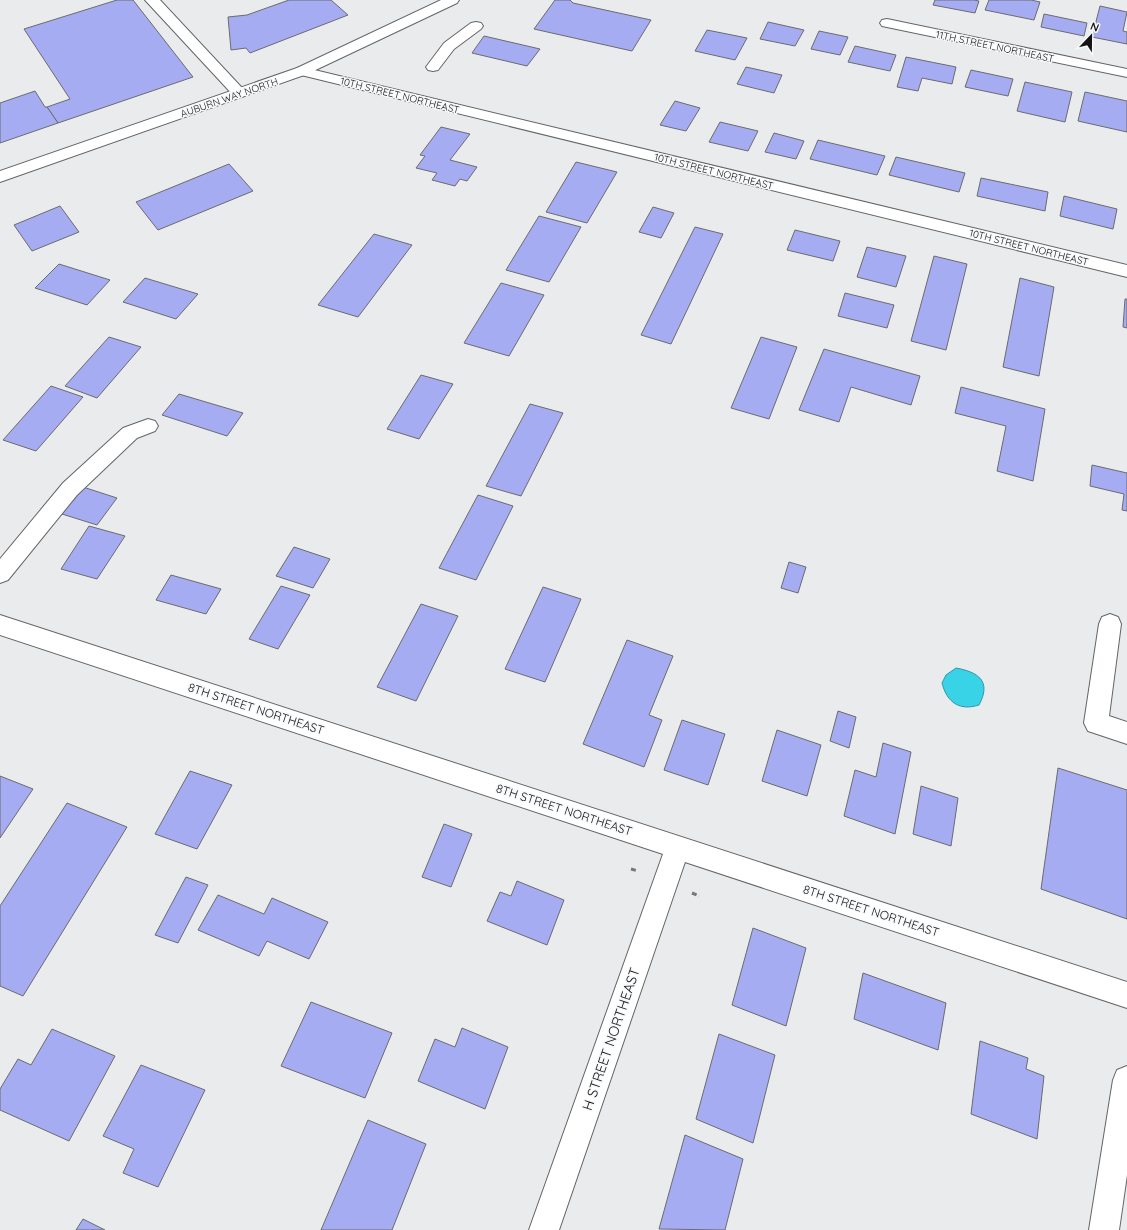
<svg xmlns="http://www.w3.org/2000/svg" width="1127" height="1230" font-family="Quicksand,sans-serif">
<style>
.water{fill:#39d3e7;stroke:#2e99a8}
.building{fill:#a6acf2;stroke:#6b6b6e}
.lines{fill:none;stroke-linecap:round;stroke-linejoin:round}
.minor-casing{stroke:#646567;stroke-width:2}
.major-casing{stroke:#646567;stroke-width:2}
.path{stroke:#767778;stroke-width:3;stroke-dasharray:5 2.5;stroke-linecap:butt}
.minor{fill:#fff;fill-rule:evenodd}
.major{fill:#fff;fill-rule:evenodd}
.labels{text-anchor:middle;stroke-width:3;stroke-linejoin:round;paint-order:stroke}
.far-street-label{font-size:10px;fill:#131314;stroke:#f7f8fa}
.street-label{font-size:12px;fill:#131314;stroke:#f7f8fa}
.near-street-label{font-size:14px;fill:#131314;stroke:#f7f8fa}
</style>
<rect width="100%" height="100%" fill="#e9ebed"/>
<!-- water -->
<path class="water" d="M956,668C978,672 992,681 979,705C960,711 947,703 942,683L946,675Z"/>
<!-- building -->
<g class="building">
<path d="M117,0H133L193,77L58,123L47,107L70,99L24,29Z"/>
<path d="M289,0H331L348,15L250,53L246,48L231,50L228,17L247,15Z"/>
<path d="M555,0H570L573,3L651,20L632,51L534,29Z"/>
<path d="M935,0H974L979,1L975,13L933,5Z"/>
<path d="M989,0H1031L1040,2L1034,20L985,10Z"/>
<path d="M1100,6L1127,12L1123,31L1127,32V44L1092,37Z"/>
<path d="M1044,14L1087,23L1084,36L1041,27Z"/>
<path d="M768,22L804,30L795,46L760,39Z"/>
<path d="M707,30L747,38L735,60L695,51Z"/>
<path d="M819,31L848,37L840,55L811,49Z"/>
<path d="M484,36L540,49L527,66L472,53Z"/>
<path d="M855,46L896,55L890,71L848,62Z"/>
<path d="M906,57L956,67L952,84L922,78L918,91L897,87Z"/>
<path d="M746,67L782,75L774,93L737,84Z"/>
<path d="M971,70L1013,79L1008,96L965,87Z"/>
<path d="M1025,82L1072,92L1065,122L1017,111Z"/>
<path d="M35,91L45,107H47L58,123L0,143V103Z"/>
<path d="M1085,92L1127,101V132L1078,121Z"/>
<path d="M675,101L700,108L686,131L660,125Z"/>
<path d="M720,122L758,131L748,151L709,142Z"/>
<path d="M441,127L470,134L450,160L477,167L467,181L460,179L455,186L432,180L437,173L416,168L425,156L420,155Z"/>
<path d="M774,133L804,141L796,159L765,152Z"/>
<path d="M818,140L885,156L877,175L810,159Z"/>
<path d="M896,157L965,173L959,192L889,175Z"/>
<path d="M576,162L617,172L587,223L546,212Z"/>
<path d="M229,164L253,191L158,230L136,202Z"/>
<path d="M981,178L1048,192L1045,211L977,196Z"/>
<path d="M1064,196L1117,209L1113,229L1060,216Z"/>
<path d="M60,206L79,232L32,251L14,225Z"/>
<path d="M653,207L674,213L661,238L639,232Z"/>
<path d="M539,216L581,227L549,282L506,270Z"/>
<path d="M695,227L723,234L671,344L641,335Z"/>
<path d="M795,230L840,241L833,261L787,250Z"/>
<path d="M374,234L412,245L358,317L318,305Z"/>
<path d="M867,247L906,256L896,287L857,277Z"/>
<path d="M934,256L967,264L946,350L911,341Z"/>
<path d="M59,264L110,280L87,305L35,288Z"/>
<path d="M145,278L198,294L176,319L123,302Z"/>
<path d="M1020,278L1054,287L1039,376L1003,367Z"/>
<path d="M501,283L544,295L509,356L464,343Z"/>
<path d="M845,293L894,305L887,328L838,316Z"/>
<path d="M1125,299H1127V328L1123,327Z"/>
<path d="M109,337L141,347L97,398L65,386Z"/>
<path d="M761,337L797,347L769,419L731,408Z"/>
<path d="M824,349L920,376L911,405L851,387L839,422L799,410Z"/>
<path d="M421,375L453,384L419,439L387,429Z"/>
<path d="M51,386L83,397L36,451L3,440Z"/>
<path d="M961,387L1045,409L1033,481L997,471L1006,426L955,413Z"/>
<path d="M179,394L243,413L227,436L162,415Z"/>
<path d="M530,404L563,413L521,496L486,486Z"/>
<path d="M1092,465L1127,473V511L1122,510L1124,494L1090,486Z"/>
<path d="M83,487L117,498L97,525L62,514Z"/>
<path d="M478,495L513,506L476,580L439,568Z"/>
<path d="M89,526L125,536L97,579L61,569Z"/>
<path d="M294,547L330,559L313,588L276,576Z"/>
<path d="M789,562L806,567L798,593L781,588Z"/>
<path d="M171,575L221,589L206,614L156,600Z"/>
<path d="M281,586L310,595L278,649L249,639Z"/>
<path d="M543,587L581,599L545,682L505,669Z"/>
<path d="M421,604L458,616L416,701L377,687Z"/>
<path d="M627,640L673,656L649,715L662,720L644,767L583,744Z"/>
<path d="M838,711L856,717L849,748L830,741Z"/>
<path d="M682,720L725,734L708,785L664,770Z"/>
<path d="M777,730L821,745L807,796L762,781Z"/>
<path d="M883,743L911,752L895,834L844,816L855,770L876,777Z"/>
<path d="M1058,768L1127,790V919L1041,889Z"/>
<path d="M190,771L232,785L197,849L155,834Z"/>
<path d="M0,776L33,789L0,838Z"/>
<path d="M921,786L958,798L951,846L913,834Z"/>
<path d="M67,803L127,827L23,996L0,986V906Z"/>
<path d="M444,824L472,834L451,887L422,877Z"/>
<path d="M186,877L208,885L178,943L155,935Z"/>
<path d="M517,881L564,900L547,945L487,921L500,892L511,896Z"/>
<path d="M218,895L264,914L272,898L328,922L309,959L267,941L259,956L198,930Z"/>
<path d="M753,928L806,948L786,1026L732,1005Z"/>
<path d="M863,973L946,1003L938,1050L854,1019Z"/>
<path d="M311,1002L392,1033L365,1098L281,1066Z"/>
<path d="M462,1028L508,1047L485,1109L418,1081L435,1039L455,1047Z"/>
<path d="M52,1029L115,1056L69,1141L0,1110V1089L18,1059L31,1065Z"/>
<path d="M719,1034L775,1055L753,1143L696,1119Z"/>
<path d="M980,1041L1028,1058L1026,1069L1044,1076L1037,1139L971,1114Z"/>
<path d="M141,1065L205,1090L158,1187L123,1173L134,1149L103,1136Z"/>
<path d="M368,1120L426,1144L392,1230H321Z"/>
<path d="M685,1135L743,1159L725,1230L659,1229Z"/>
<path d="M83,1219L105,1230H76Z"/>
</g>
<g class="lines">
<defs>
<g id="minor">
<path d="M145,0H160L244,90L247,93L244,96L239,98L234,96Z"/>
<path d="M887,19L1127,69V77L882,26L880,23L882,20Z"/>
<path d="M476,22L481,23L483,26L481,29L454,49L438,70L433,71L428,70L426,67L444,43L471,23Z"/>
<path d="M302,67L1127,265V277L297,74L295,71L297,68Z"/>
<path d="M148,419L155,421L158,426L155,431L137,438L77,495L8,580L0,583V559L63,483L123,428Z"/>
<path d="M1110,614L1118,617L1121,624L1109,716L1127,722V744L1088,731L1084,723L1099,624L1102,617Z"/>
<path d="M0,615L1127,982V1008L685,862L559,1230H529L663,854L0,635Z"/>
<path d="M1127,1066V1175L1119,1230H1089L1113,1080L1117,1070Z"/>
</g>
<path id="major" d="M441,0H459L457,3L307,74L0,182V171L297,68Z"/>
</defs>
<!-- minor casing -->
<use href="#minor" class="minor-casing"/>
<!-- major casing -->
<use href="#major" class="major-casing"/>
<!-- path -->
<g class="path">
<path d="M631,869L638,871"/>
<path d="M692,893L699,896"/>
</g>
<!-- minor -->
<use href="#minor" class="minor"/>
<!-- major -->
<use href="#major" class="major"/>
</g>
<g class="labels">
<!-- far-street labels -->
<g class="far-street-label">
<text transform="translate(995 46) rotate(12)" y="4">11TH STREET NORTHEAST</text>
<text transform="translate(400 95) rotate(14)" y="4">10TH STREET NORTHEAST</text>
<text transform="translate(229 97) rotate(-19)" y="4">AUBURN WAY NORTH</text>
<text transform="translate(714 171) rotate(14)" y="4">10TH STREET NORTHEAST</text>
<text transform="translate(1029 247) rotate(14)" y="4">10TH STREET NORTHEAST</text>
</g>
<!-- street labels -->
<g class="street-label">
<text transform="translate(256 709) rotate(18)" y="4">8TH STREET NORTHEAST</text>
<text transform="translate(564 810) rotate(18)" y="4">8TH STREET NORTHEAST</text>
<text transform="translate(871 911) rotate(18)" y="4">8TH STREET NORTHEAST</text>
</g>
<!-- near-street labels -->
<g class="near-street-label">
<text transform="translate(611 1039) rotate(-71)" y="5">H STREET NORTHEAST</text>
</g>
</g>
<!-- north arrow -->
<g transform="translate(1091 36) rotate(22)" stroke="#f7f8fa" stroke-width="3" paint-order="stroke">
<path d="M0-3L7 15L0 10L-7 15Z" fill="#131314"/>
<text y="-6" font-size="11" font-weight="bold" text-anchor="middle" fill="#131314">N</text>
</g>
</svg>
